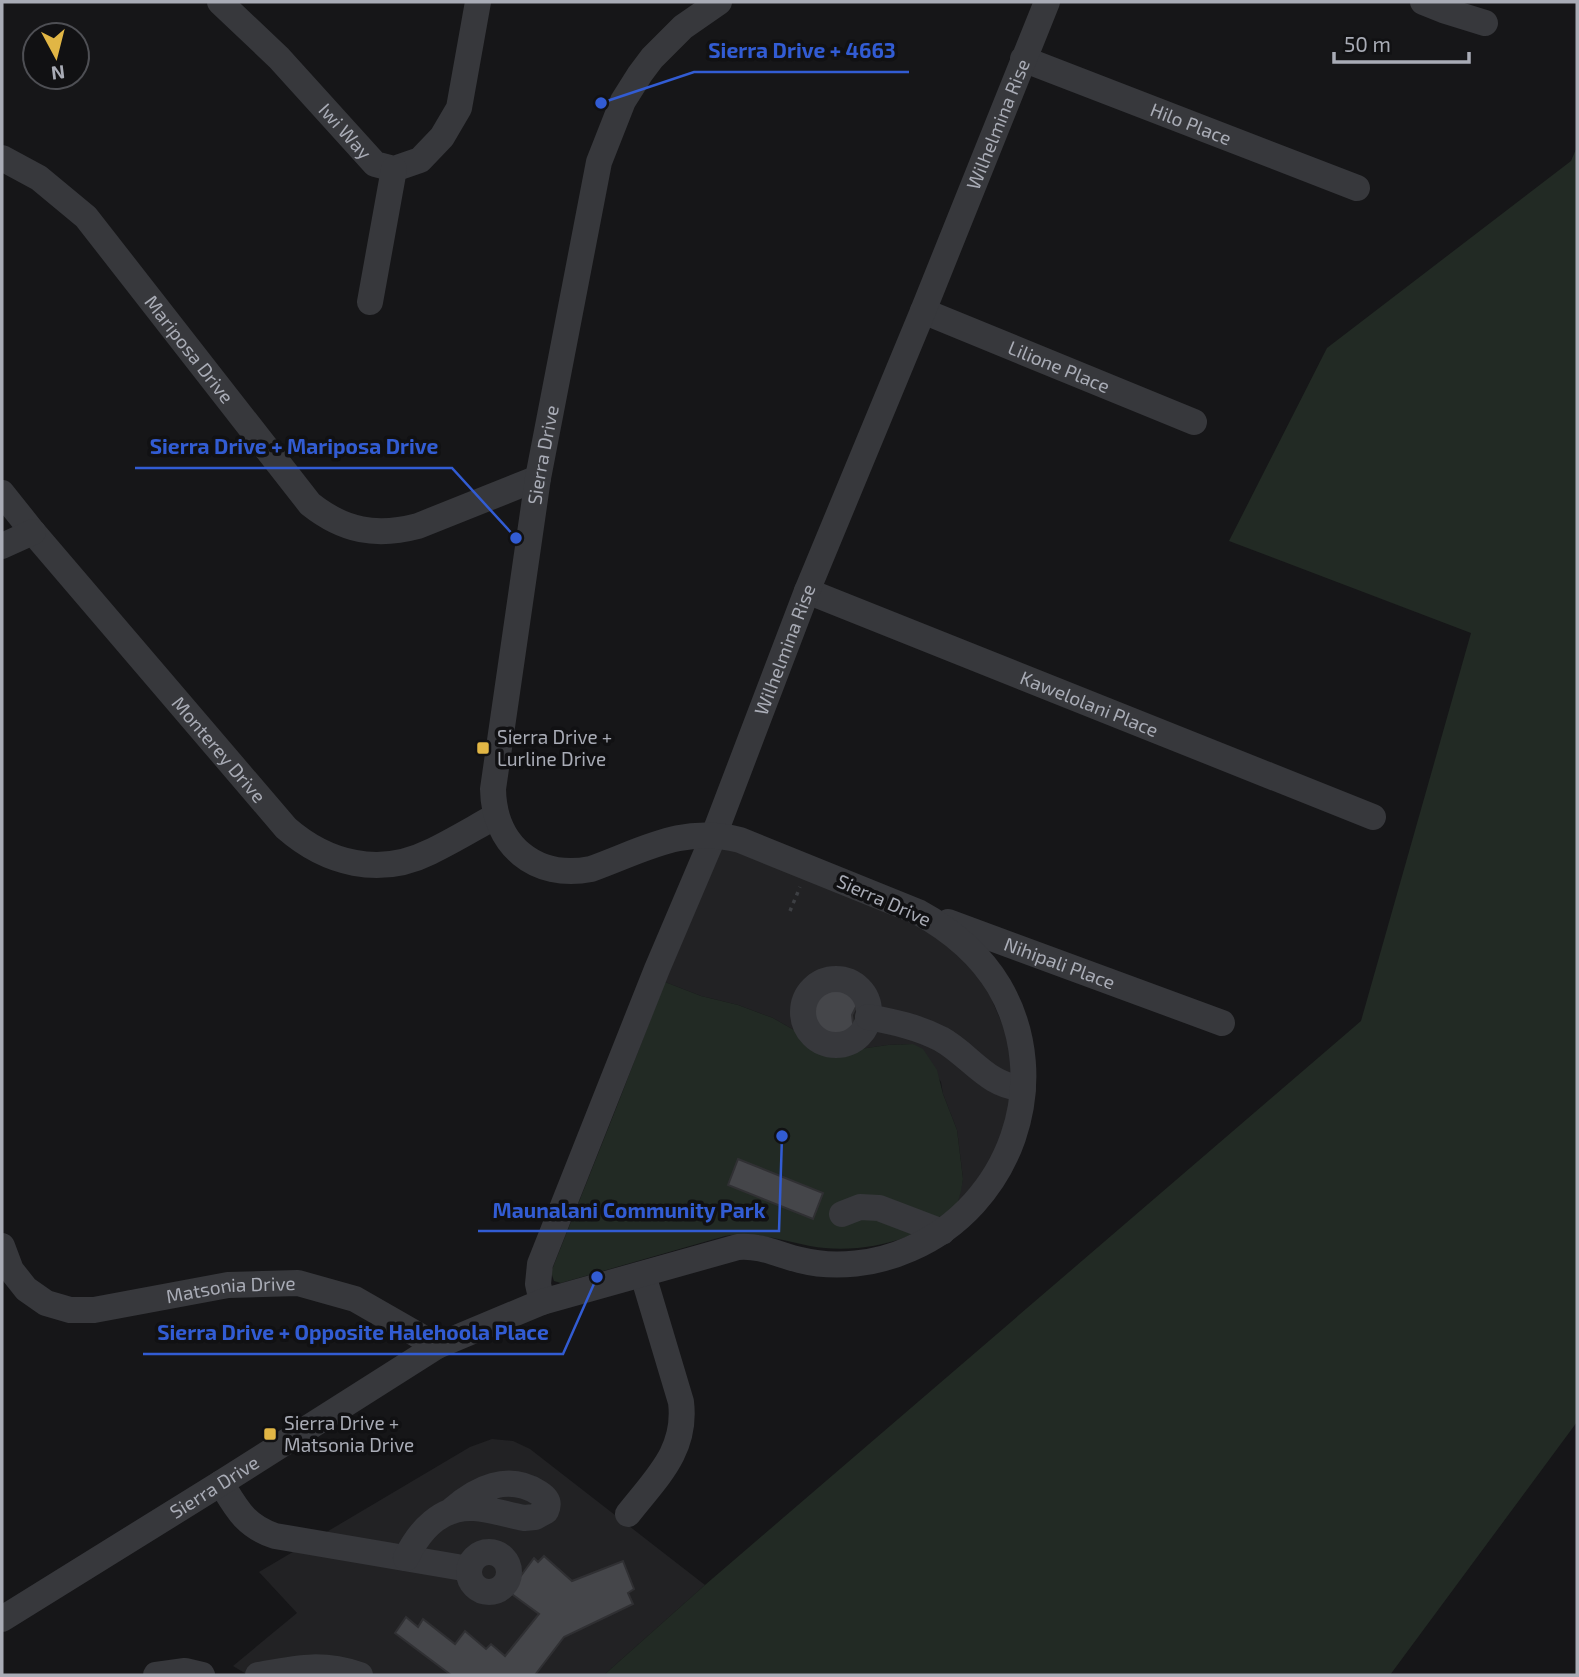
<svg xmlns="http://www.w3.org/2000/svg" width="1579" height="1677" font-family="'Exo 2',sans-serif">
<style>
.built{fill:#222224}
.green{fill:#222a24}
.building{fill:#45464a;stroke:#303033;stroke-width:2}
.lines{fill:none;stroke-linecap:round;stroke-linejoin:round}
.path{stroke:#3d3f43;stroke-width:3.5;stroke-dasharray:3.5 5;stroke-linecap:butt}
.minor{stroke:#37383c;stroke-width:26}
.poi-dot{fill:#e1b645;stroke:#111113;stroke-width:2.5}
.labels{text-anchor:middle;stroke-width:7;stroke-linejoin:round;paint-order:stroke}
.street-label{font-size:19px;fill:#a9acb6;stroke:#111113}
.poi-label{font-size:19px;fill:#a9acb6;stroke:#111113;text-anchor:start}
.leader{fill:none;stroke:#325cd3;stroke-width:2.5}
.callout-dot{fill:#325cd3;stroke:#111113;stroke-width:2.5}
.callout-label{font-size:21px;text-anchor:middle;font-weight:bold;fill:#325cd3;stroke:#111113;stroke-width:7;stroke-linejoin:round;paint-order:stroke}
</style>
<rect width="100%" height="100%" fill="#161618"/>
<!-- built -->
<g class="built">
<path d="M725,848H730L912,921L946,941L986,986L1009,1040L1012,1099L994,1158L957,1206L963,1179L957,1130L943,1094L941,1082L913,1044L888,1045L839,1052L827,1049L773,1018L738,1005L701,996L665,982L715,853Z"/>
<path d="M492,1439L513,1441L530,1449L705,1585L604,1675H248L233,1666L297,1613L259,1572L470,1447Z"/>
</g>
<!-- green -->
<g class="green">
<path d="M1577,147V1422L1390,1675H604L705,1585L1361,1021L1471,633L1229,541L1327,348L1571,161Z"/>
<path d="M665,982L701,996L738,1005L773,1018L827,1049L839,1052L888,1045L913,1044L923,1049L937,1070L943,1094L957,1130L963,1179L961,1191L957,1206C940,1216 923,1229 906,1237C877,1248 841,1252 810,1246C780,1240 756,1231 725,1236L561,1283L554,1281L551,1272L617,1106Z"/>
</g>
<!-- building -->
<g class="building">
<path d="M831,983H840L849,986L856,991L863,1002L856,1007L852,1015L853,1023L858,1029L849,1038L840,1040H831L822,1037L815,1032L810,1025L807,1016V1007L810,998L815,991Z"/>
<path d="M738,1159L823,1193L813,1219L728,1185Z"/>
<path d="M544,1556L572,1581L623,1561L634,1589L628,1593L633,1604L564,1637L535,1675H451L395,1633L406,1617L418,1627L423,1619L455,1644L465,1631L486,1649L491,1644L505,1656L539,1614L509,1592L534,1558L538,1562Z"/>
</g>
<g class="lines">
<!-- path -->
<path class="path" d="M790,911L800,887"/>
<!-- minor -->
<g class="minor">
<path id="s1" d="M220,2L279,58L375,164L394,169L420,160L442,137L459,108L478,2"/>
<path d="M1423,2L1443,10L1485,23"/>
<path id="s2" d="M1023,59L1357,188"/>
<path id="s3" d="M2,158L39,178L86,217L310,504C344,531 376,537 418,526L538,478"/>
<path d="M370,302L394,169"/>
<path id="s4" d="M923,311L1194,422"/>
<path id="s5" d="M2,493L33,532L286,828C327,864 380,877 430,852C453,841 474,828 496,816"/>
<path d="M2,546L33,532"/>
<path id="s6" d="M807,591L1373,817"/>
<path id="s7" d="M948,922L1222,1023"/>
<circle cx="836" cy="1012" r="33"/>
<path d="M868,1017C894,1022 918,1027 941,1039C970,1055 988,1087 1023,1088"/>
<path d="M842,1214L860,1207L879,1208L942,1232"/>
<path id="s8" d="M2,1246L11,1270L26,1289L46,1303L70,1310H94L228,1285L298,1283L355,1299L437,1346"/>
<path id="s9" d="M542,1302L538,1284L540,1264L657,969L714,835L807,591L923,311L1047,2"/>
<path d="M221,1483C237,1509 245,1526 275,1536L469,1569"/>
<path d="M628,1514C656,1478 687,1451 681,1402L643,1275"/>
<circle cx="489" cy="1572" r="20"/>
<path d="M406,1558C419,1531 441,1506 474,1508C491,1509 507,1515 524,1518L535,1517L546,1511C550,1502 547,1498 539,1493C508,1473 477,1488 452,1510"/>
<path id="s10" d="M2,1619L221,1483L437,1346L542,1302L738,1247C761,1245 779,1255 800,1260C835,1269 877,1264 910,1249C1010,1206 1055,1082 999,986C979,953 951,930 918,912L740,840C682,825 644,850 591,869C535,880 494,845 493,789L538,478L599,162L623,101L640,74L652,58L683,27L719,2"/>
<path d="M156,1675L185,1671L202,1675"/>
<path d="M258,1675C297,1668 321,1662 360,1675"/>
</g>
</g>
<!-- markers -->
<g class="poi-dot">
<rect x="476" y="741" width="14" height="14" rx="3.5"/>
<rect x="263" y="1427" width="14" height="14" rx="3.5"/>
</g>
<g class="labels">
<!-- street labels -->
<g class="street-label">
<text dy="7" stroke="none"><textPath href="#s9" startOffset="1267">Wilhelmina Rise</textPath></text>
<text dy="7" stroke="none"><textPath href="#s2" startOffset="180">Hilo Place</textPath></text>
<text dy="7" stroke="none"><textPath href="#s1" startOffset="180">Iwi Way</textPath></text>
<text dy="7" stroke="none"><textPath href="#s3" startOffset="271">Mariposa Drive</textPath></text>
<text dy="7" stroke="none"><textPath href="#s4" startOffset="147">Lilione Place</textPath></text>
<text dy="7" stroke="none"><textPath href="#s10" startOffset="2263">Sierra Drive</textPath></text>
<text dy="7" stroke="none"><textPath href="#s9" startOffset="700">Wilhelmina Rise</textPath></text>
<text dy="7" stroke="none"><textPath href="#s6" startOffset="304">Kawelolani Place</textPath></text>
<text dy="7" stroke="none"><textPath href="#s5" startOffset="336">Monterey Drive</textPath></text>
<text transform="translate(884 900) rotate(24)" y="7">Sierra Drive</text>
<text dy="7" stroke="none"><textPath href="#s7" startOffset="119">Nihipali Place</textPath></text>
<text dy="7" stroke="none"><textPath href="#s8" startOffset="262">Matsonia Drive</textPath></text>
<text dy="7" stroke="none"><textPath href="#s10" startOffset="250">Sierra Drive</textPath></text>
</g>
<!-- poi labels -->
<g class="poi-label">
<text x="497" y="744">Sierra Drive +<tspan x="497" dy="22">Lurline Drive</tspan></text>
<text x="284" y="1430">Sierra Drive +<tspan x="284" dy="22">Matsonia Drive</tspan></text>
</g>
</g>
<!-- callouts -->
<path class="leader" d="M601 103L694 72H909M516 538L452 468H135M782 1136L779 1231H478M597 1277L563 1354H143"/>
<g class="callout-dot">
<circle cx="601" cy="103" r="7"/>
<circle cx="516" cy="538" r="7"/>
<circle cx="782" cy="1136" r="7"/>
<circle cx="597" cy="1277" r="7"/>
</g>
<g class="callout-label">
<text x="802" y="58">Sierra Drive + 4663</text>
<text x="294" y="454">Sierra Drive + Mariposa Drive</text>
<text x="629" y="1218">Maunalani Community Park</text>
<text x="353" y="1340">Sierra Drive + Opposite Halehoola Place</text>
</g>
<!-- border -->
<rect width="1579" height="1677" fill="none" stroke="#a9acb6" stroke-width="7"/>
<!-- north arrow -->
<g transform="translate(56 56) rotate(173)"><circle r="33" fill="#111113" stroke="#4e4f54" stroke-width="2"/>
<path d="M0-5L12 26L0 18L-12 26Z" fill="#e1b645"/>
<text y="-10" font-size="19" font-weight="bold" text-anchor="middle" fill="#a9acb6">N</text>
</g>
<!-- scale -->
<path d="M1334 52v10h135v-10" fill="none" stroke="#a9acb6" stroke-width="3.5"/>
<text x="1344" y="52" font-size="21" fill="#a9acb6" stroke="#111113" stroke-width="5" paint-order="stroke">50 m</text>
</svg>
